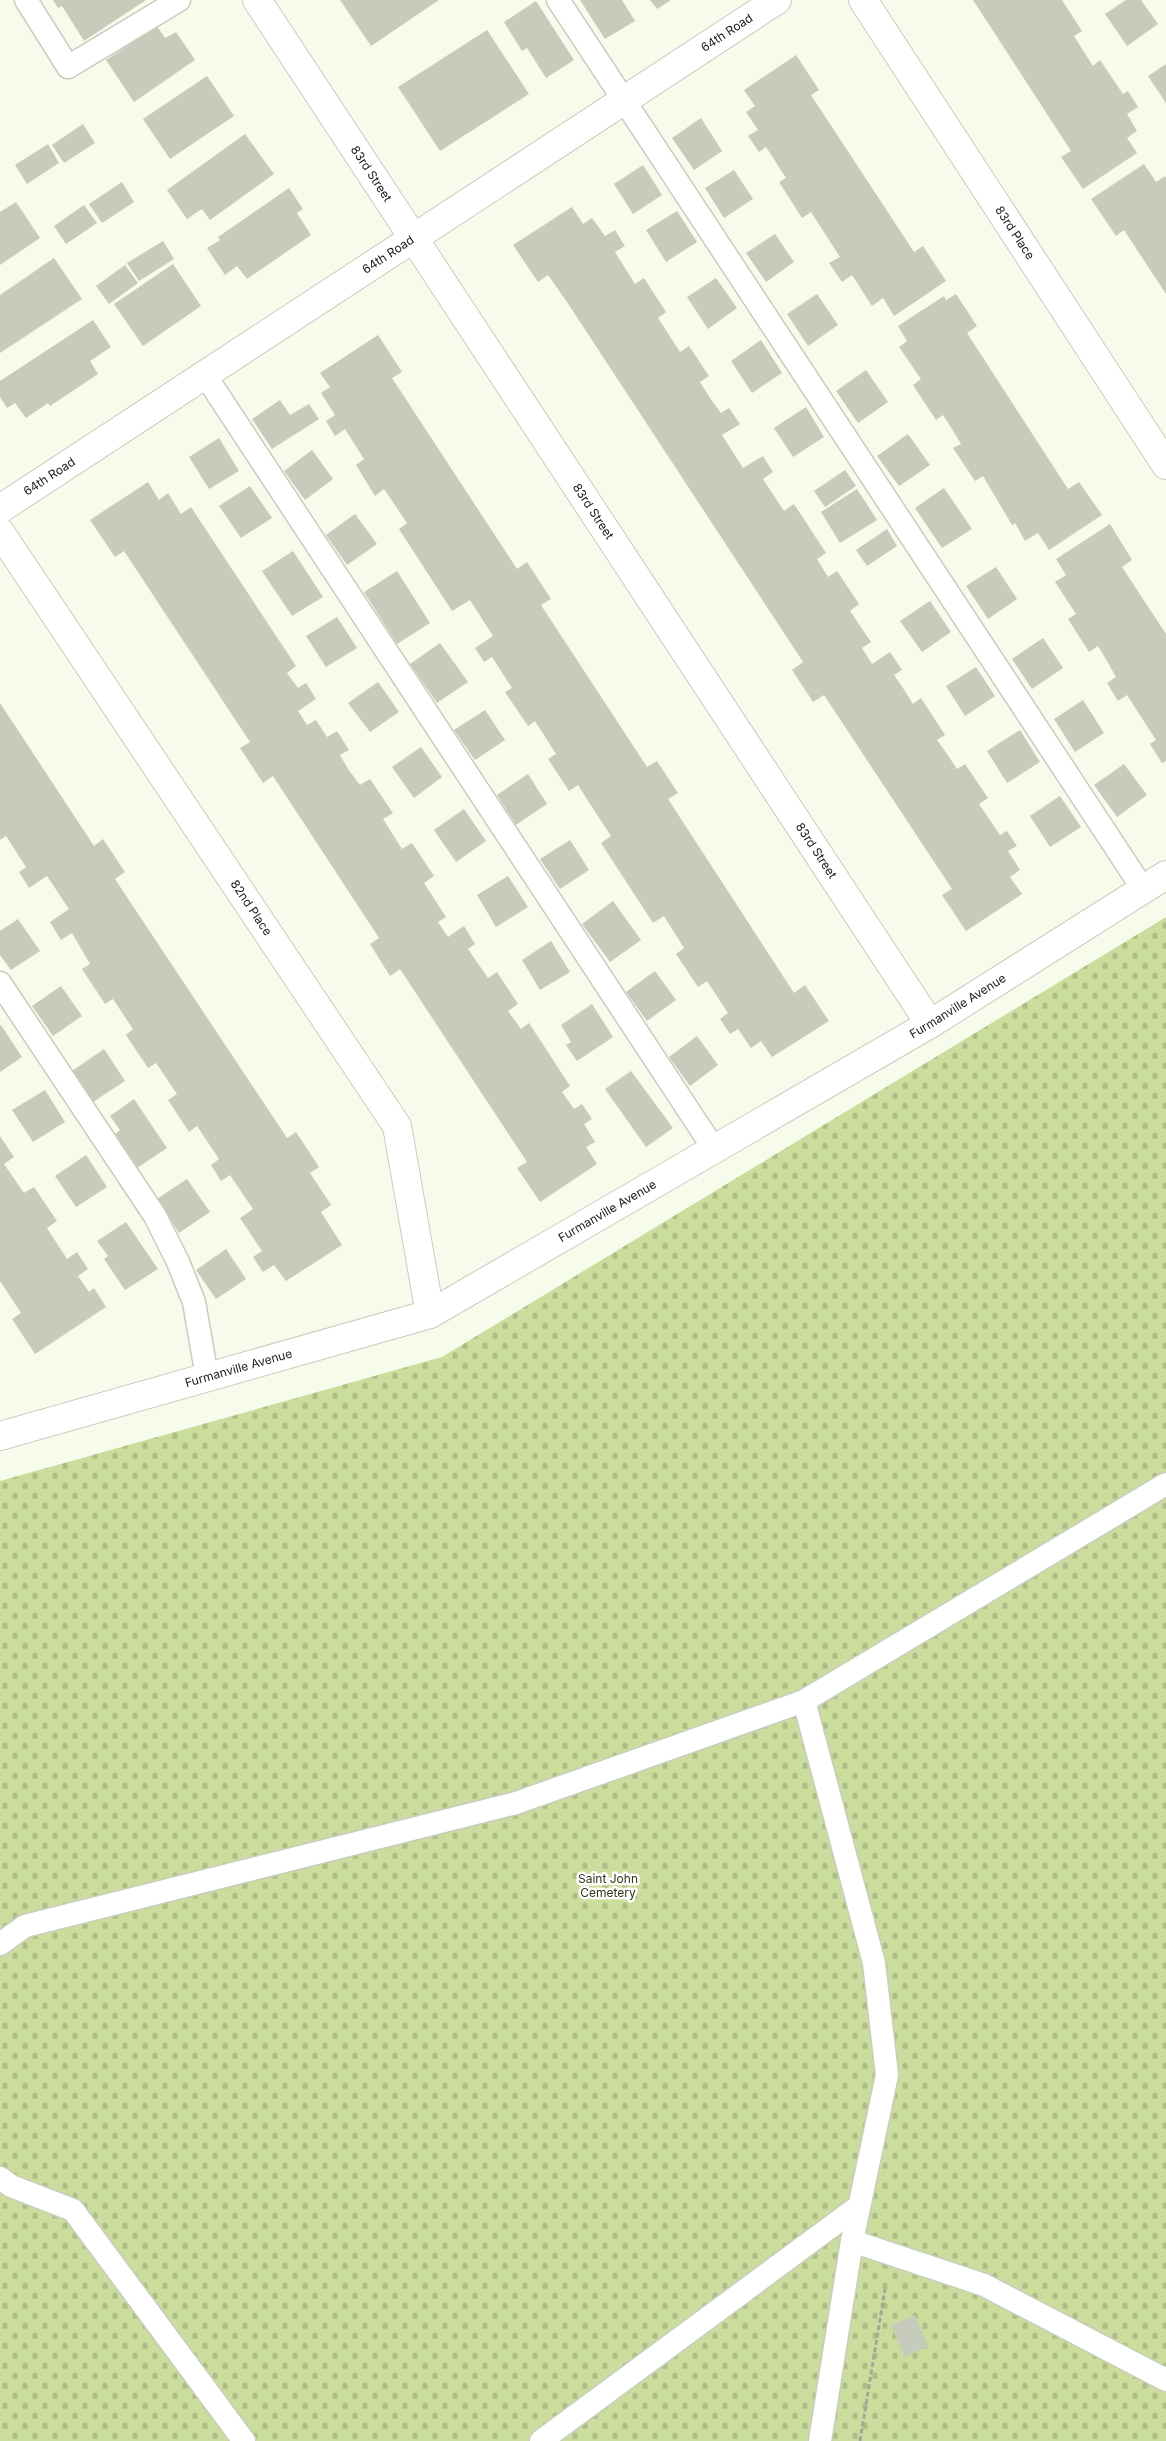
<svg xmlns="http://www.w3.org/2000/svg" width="1166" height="2441" font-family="Inter,sans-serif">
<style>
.cemetery{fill:url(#cemetery-stones)}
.building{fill:#c6cbbb}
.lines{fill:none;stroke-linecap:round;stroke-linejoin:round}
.service-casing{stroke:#c8cdbd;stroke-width:25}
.minor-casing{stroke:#c8cdbd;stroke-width:30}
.path{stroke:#a4a89c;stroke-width:3;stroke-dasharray:5 2.5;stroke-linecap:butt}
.service{stroke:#fff;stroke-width:22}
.minor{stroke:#fff;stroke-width:28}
.labels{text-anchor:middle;stroke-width:5;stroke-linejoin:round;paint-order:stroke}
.street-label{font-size:12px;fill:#191b16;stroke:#fff}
.park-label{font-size:12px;fill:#2d3515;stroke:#fff}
</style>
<defs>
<pattern id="cemetery-stones" width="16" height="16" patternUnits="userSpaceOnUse" patternTransform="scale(1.25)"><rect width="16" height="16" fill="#cbdd9c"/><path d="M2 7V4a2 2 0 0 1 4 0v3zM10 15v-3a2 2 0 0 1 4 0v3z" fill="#aebd86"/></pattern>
</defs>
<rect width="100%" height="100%" fill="#f6fbeb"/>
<!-- cemetery -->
<path class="cemetery" d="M1166,917V2441H0V1481L442,1357Z"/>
<!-- building -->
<g class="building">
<path d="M53,0H146L84,41L62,6L58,8Z"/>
<path d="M340,0H439L371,46Z"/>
<path d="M580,0H622L635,21L605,39Z"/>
<path d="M650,0H671L657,9Z"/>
<path d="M973,0H1062L1082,31L1074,36L1093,66L1100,60L1123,94L1128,91L1138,107L1127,114L1137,131L1127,138L1137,153L1083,189L1061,157L1071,151Z"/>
<path d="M1126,0H1141L1158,24L1127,46L1105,14Z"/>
<path d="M536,1L574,60L546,78L527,48L522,51L504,22Z"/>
<path d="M157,26L165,38L176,32L195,60L134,102L106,60Z"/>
<path d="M487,30L529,94L440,151L398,87Z"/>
<path d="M796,55L819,90L811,95L914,252L923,246L946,281L894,316L883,298L872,306L852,275L842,282L829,263L840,257L811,212L802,218L779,182L786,178L766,147L759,152L748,136L758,130L746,112L755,106L744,90Z"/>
<path d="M1166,64V103L1148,76Z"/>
<path d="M207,76L234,116L170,159L143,119Z"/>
<path d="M701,118L722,151L694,170L672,138Z"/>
<path d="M83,124L95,143L64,163L52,145Z"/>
<path d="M245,134L274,174L210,220L202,209L187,219L167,190Z"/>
<path d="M48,144L59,163L27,184L15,165Z"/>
<path d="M1144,164L1156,182L1165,176L1166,178V294L1124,230L1116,236L1091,199Z"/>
<path d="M643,165L662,195L633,214L614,184Z"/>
<path d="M734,170L753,199L724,218L705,188Z"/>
<path d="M122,182L134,202L102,223L89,204Z"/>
<path d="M289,188L303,209L297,213L311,235L247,279L237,266L225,275L207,248L220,240L218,237Z"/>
<path d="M16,202L40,238L0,265V212Z"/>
<path d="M84,205L97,223L66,244L54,226Z"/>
<path d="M572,207L583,224L592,218L605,236L615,230L625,246L615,252L635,284L644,278L666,312L658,318L680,352L689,346L709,376L700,382L710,398L721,413L729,408L740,424L722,435L743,468L763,456L773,472L763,479L784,511L794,504L826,553L817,559L828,577L837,571L859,604L850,611L871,642L862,648L872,664L890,652L902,670L894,675L903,688L913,704L921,698L945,735L937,740L947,754L957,769L965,764L988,798L979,804L1000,835L1007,831L1017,846L1008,851L1020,870L1010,877L1022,894L966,931L942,895L952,889L824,695L813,702L792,670L803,662L567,302L548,275L538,282L513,245Z"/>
<path d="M677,211L697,242L666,262L646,230Z"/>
<path d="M775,234L794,262L766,282L746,253Z"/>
<path d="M163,241L174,259L139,281L127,263Z"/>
<path d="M54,258L82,299L0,353V295Z"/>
<path d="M173,264L201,306L143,346L114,304Z"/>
<path d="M125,265L138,283L109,304L96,286Z"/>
<path d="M716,278L737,308L708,329L687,297Z"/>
<path d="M817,294L838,325L808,346L787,314Z"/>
<path d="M956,294L977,326L967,333L1068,489L1079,482L1102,515L1049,550L1038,533L1025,541L1015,523L1012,525L983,476L975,481L953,448L961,444L952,429L943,415L936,420L913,385L921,379L899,347L907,341L898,326L944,296L946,300Z"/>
<path d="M93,320L111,347L90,361L98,374L50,406L48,403L26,418L15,403L7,408L0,397V381Z"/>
<path d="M378,335L402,372L392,378L517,569L527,562L551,599L541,605L647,767L657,761L678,793L668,799L794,993L805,985L829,1021L772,1057L761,1041L751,1048L738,1029L730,1034L720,1019L728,1013L707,981L698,987L676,954L684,948L664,916L653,923L601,843L611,836L590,804L578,785L569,791L548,759L556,754L535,721L528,726L505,692L512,688L492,657L484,662L475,648L493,636L470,600L452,611L399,529L407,523L384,489L375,496L356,465L364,459L345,429L335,436L326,421L335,415L321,393L330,387L320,373Z"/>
<path d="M761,340L782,373L752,393L731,361Z"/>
<path d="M866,370L888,402L858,423L836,391Z"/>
<path d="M280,400L290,415L309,404L319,419L272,449L252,419Z"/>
<path d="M806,407L824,437L793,457L774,428Z"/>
<path d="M908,434L930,465L899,486L877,456Z"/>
<path d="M219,438L239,471L209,489L189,457Z"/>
<path d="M312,450L333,479L305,500L284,471Z"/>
<path d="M845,470L856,486L825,507L814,491Z"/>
<path d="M148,482L159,500L168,493L181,514L191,507L296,666L287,673L298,688L306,683L316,699L298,711L307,725L316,720L327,737L337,731L349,750L340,755L348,769L360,785L370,779L393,813L383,819L402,849L412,843L434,876L424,883L446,917L438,922L448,937L464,926L475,944L468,949L488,978L497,972L518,1004L508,1011L521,1029L529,1023L570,1086L562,1092L574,1109L582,1104L592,1119L584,1124L595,1142L586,1147L597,1164L540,1202L517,1168L527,1162L400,969L390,976L370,944L379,938L273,776L263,783L240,748L250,742L124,551L115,557L90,520Z"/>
<path d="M250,486L272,518L241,538L219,506Z"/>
<path d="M944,488L972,529L942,548L915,508Z"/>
<path d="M857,489L877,520L840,543L821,512Z"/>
<path d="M355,514L377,544L347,565L326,535Z"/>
<path d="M1110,524L1132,560L1122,567L1166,634V761L1162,763L1150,744L1156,740L1127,695L1118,701L1107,683L1116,677L1107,661L1098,646L1089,652L1068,619L1076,614L1055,582L1066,575L1056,559Z"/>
<path d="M887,529L897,546L867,566L856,550Z"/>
<path d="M293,551L323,597L292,616L262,571Z"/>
<path d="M996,567L1017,599L988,619L966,586Z"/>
<path d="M397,571L430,623L397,644L364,592Z"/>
<path d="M930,601L951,632L922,652L900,621Z"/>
<path d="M337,617L357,648L326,667L306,636Z"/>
<path d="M1043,638L1063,668L1032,689L1012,659Z"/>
<path d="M440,643L468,682L437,703L410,664Z"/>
<path d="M976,667L995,696L965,716L946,686Z"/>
<path d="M378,682L399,712L370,732L348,703Z"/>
<path d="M1083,700L1104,733L1075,752L1054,719Z"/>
<path d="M0,703L94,846L103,839L125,872L115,879L287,1138L296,1132L319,1167L310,1173L331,1205L321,1212L342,1245L286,1281L274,1265L263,1272L253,1257L262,1251L240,1218L253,1209L230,1175L221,1181L211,1165L219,1159L197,1126L189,1132L168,1100L177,1094L156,1063L148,1068L126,1035L133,1029L113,999L105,1004L82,969L90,964L72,933L61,940L50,922L69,909L47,876L29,888L19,872L26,867L6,836L0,840Z"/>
<path d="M485,710L505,740L475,760L454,730Z"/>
<path d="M1020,730L1040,762L1007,783L987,751Z"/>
<path d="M421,747L442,777L414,798L392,767Z"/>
<path d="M1124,764L1147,795L1117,817L1094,785Z"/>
<path d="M528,774L547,804L516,825L497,795Z"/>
<path d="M1060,796L1081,827L1050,847L1030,816Z"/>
<path d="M464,809L486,841L456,862L434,830Z"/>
<path d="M570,840L589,870L560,889L540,859Z"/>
<path d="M508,876L528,907L496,927L477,895Z"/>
<path d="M613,901L641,940L610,962L582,924Z"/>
<path d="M18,919L40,951L11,970L0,955V931Z"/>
<path d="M551,941L570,972L540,990L522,960Z"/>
<path d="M655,971L676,1000L647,1021L626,992Z"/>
<path d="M61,986L82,1016L53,1036L32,1006Z"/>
<path d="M592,1004L613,1037L577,1061L566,1045L571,1042L561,1025Z"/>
<path d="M1,1025L22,1057L0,1072V1026Z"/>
<path d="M697,1036L718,1065L690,1086L669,1057Z"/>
<path d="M104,1049L125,1081L93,1102L72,1071Z"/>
<path d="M631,1071L673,1128L646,1147L605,1089Z"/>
<path d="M45,1090L65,1122L33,1142L12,1110Z"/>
<path d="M134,1099L167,1148L137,1168L115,1134L120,1130L110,1116Z"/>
<path d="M0,1136L14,1157L4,1164L24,1193L34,1187L57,1221L47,1228L67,1259L77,1252L88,1269L78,1276L89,1292L94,1288L106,1307L35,1354L12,1319L21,1313L0,1281Z"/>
<path d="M86,1155L107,1187L76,1207L55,1176Z"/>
<path d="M187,1179L210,1212L179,1233L157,1199Z"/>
<path d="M126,1222L158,1269L125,1290L104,1259L108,1256L97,1241Z"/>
<path d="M226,1249L246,1279L216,1299L196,1270Z"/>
<path d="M915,2315L928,2347L904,2357L891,2325Z"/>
</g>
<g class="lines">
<defs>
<g id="service">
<path d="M26,0L68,67L179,0"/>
<path d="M558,0L1143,889"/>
<path d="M205,375L714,1149"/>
<path d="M0,983L155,1216L178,1262L194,1302L207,1377"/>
<path d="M804,1701L874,1963L887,2075L852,2241L820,2441"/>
<path d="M0,1944L25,1926L516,1803L804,1701L1166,1484"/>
<path d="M0,2178L11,2186L73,2210L244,2441"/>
<path d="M852,2241L984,2285L1166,2380"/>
<path d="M541,2441L859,2206"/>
</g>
<g id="minor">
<path id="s1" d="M257,0L930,1024"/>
<path id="s2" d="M863,0L1166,465"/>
<path id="s3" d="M0,509L777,0"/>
<path id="s4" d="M0,532L397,1126L430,1314"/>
<path id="s5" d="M0,1436L430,1314L930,1024L1166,875"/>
</g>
</defs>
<!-- service casing -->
<use href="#service" class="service-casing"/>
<!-- minor casing -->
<use href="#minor" class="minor-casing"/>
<!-- path -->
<path class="path" d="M860,2441L885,2289"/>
<!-- service -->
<use href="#service" class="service"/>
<!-- minor -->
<use href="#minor" class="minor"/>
</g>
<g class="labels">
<!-- street labels -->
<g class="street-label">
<text dy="4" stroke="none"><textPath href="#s3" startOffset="869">64th Road</textPath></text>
<text dy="4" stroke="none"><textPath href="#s1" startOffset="208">83rd Street</textPath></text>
<text dy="4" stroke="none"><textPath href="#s2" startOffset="278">83rd Place</textPath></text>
<text dy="4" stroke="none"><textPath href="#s3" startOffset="464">64th Road</textPath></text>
<text dy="4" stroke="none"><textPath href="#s3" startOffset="59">64th Road</textPath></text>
<text dy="4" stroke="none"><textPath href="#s1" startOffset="612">83rd Street</textPath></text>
<text dy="4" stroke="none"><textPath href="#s1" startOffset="1018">83rd Street</textPath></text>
<text dy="4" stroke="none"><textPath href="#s4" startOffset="452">82nd Place</textPath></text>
<text dy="4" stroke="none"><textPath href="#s5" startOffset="1058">Furmanville Avenue</textPath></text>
<text dy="4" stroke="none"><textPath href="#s5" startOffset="652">Furmanville Avenue</textPath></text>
<text dy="4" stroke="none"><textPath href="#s5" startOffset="248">Furmanville Avenue</textPath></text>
</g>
<!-- park labels -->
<g class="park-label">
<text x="608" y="1883">Saint John<tspan x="608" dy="14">Cemetery</tspan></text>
</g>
</g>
</svg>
